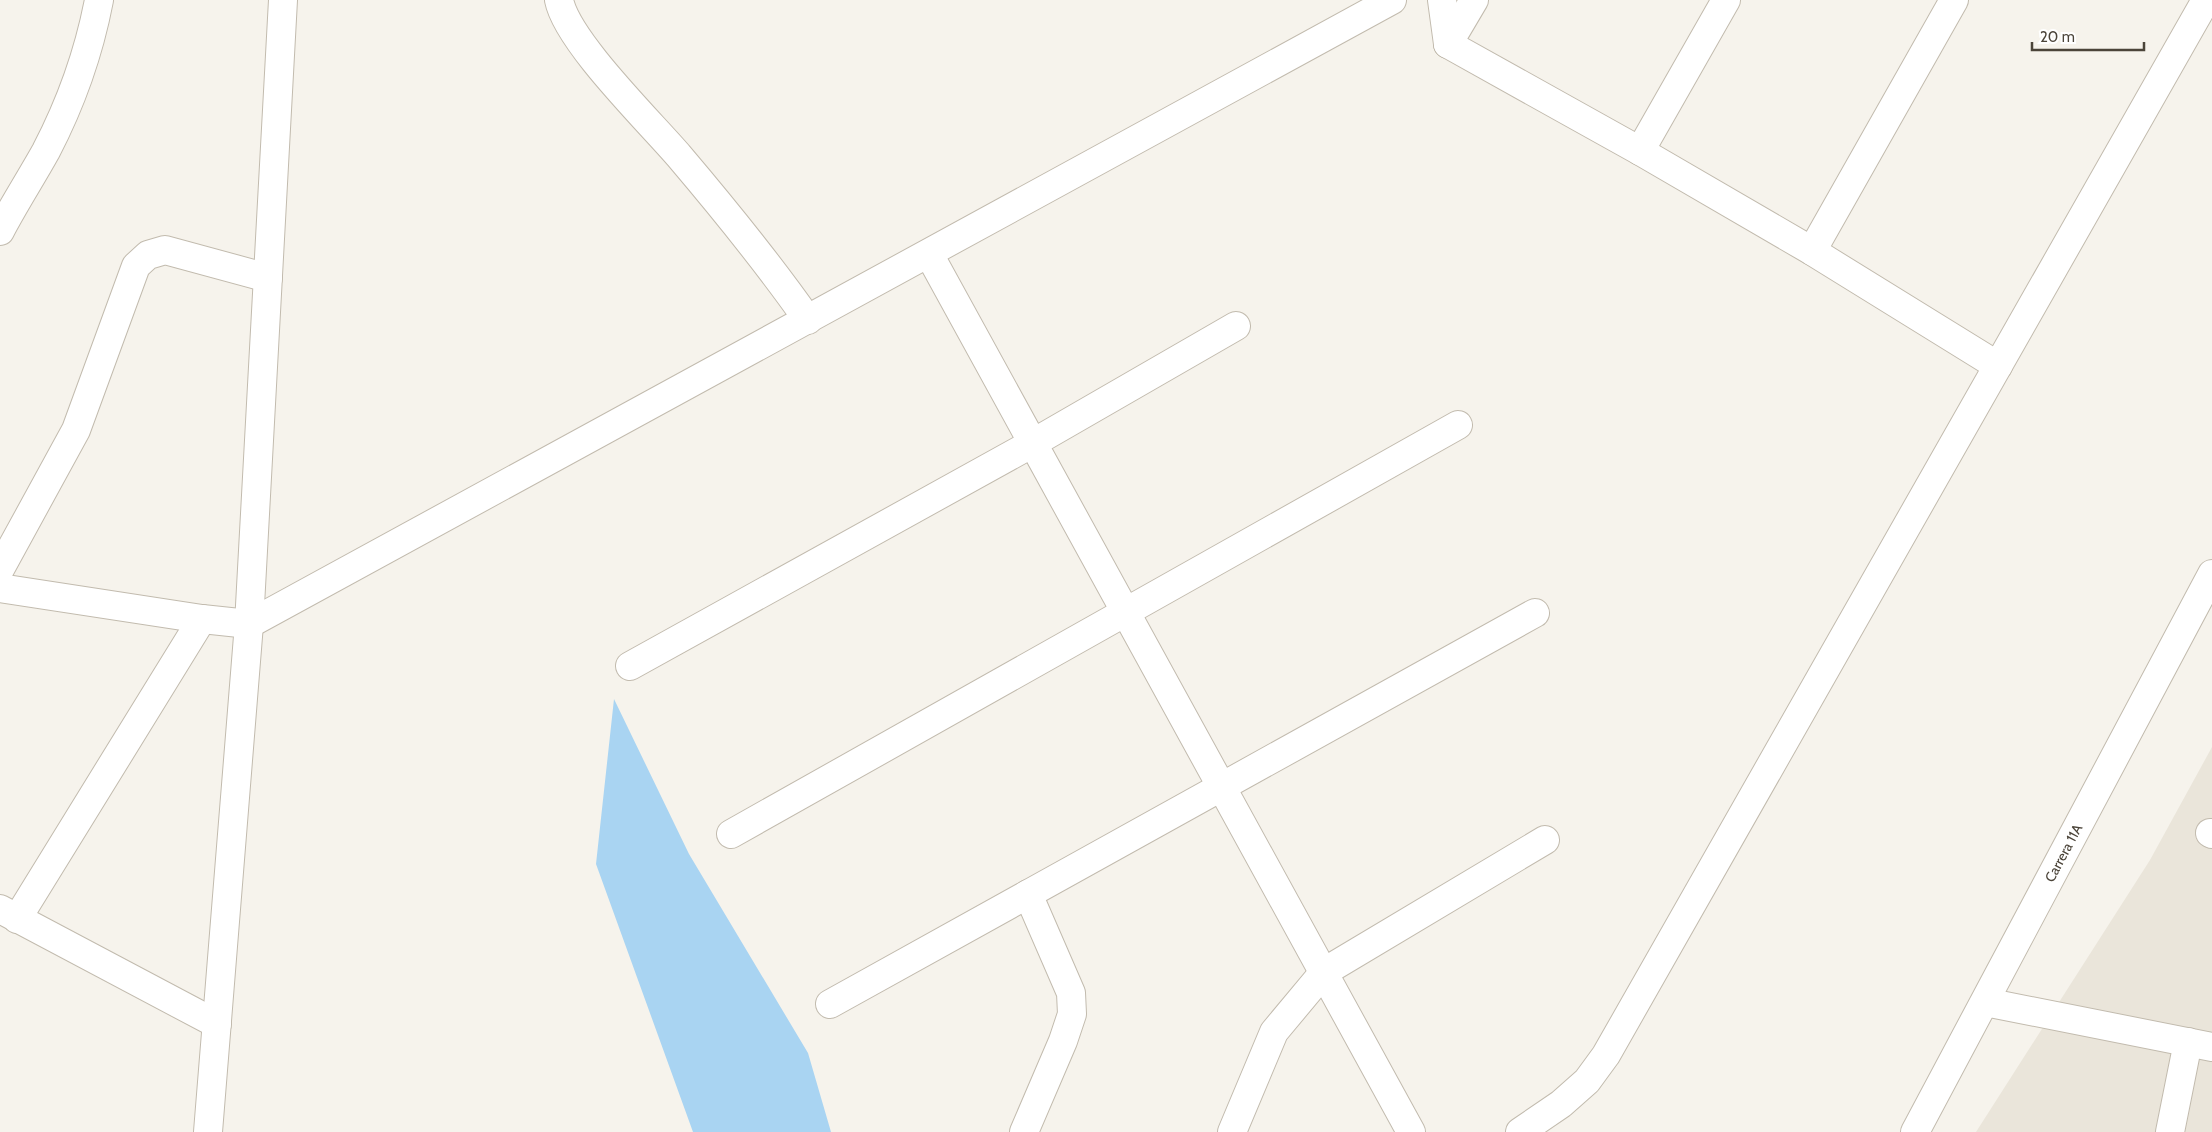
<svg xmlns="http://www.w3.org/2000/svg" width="2212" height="1132" font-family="Cabin,sans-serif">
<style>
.residential{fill:#eae5da}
.water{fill:#a9d4f2}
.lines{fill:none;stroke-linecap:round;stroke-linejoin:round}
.minor-casing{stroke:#c2bbae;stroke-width:30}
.minor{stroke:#fff;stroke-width:28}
.labels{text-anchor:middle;stroke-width:4;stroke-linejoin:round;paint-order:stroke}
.street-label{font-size:14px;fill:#4b4439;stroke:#fff}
</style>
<rect width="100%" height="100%" fill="#f6f3ec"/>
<!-- residential -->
<path class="residential" d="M2212,747V1132H1976L2150,860Z"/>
<!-- water -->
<path class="water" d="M614,699L689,854L808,1053L831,1132H693L596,864Z"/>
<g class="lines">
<defs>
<g id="minor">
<path d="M559,0C567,41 649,121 679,156C724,209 768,263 808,320"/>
<path d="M1442,0L1448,44"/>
<path d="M1448,44L1640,151L1812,251L1998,366"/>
<path d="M1448,44L1474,0"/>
<path d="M1640,151L1726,0"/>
<path d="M0,231C14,204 31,178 46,151C70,105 89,52 99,0"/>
<path d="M1812,251L1954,0"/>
<path d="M929,254L1411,1132"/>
<path d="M0,569L76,430L136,266L148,255L165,250L268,278"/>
<path d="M0,588L202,619L249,624L1392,0"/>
<path d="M630,666L1033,443L1236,326"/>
<path d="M2210,833L2212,834"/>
<path d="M731,834L1458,425"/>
<path d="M0,909L217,1024"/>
<path d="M17,919L202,619"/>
<path d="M1985,1002L2212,1047"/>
<path d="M830,1004L1535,613"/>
<path d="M208,1132L249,624L283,0"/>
<path d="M1024,1132L1063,1041L1072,1014L1071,993L1028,894"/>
<path d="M1232,1132L1274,1032L1324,972L1545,840"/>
<path d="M1520,1132L1561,1104L1587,1081L1606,1055L2206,0"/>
<path id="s1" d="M1915,1132L2212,574"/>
<path d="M2170,1132L2188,1042"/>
</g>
</defs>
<!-- minor casing -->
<use href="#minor" class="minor-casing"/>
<!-- minor -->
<use href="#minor" class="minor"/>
</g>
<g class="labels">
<!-- street labels -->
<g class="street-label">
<text dy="5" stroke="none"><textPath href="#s1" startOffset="316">Carrera 11A</textPath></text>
</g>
</g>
<!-- scale -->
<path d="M2032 42v8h112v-8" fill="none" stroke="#4b4439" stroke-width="2.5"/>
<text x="2040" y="42" font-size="15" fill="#4b4439" stroke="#ffffff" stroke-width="4" paint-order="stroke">20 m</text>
</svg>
